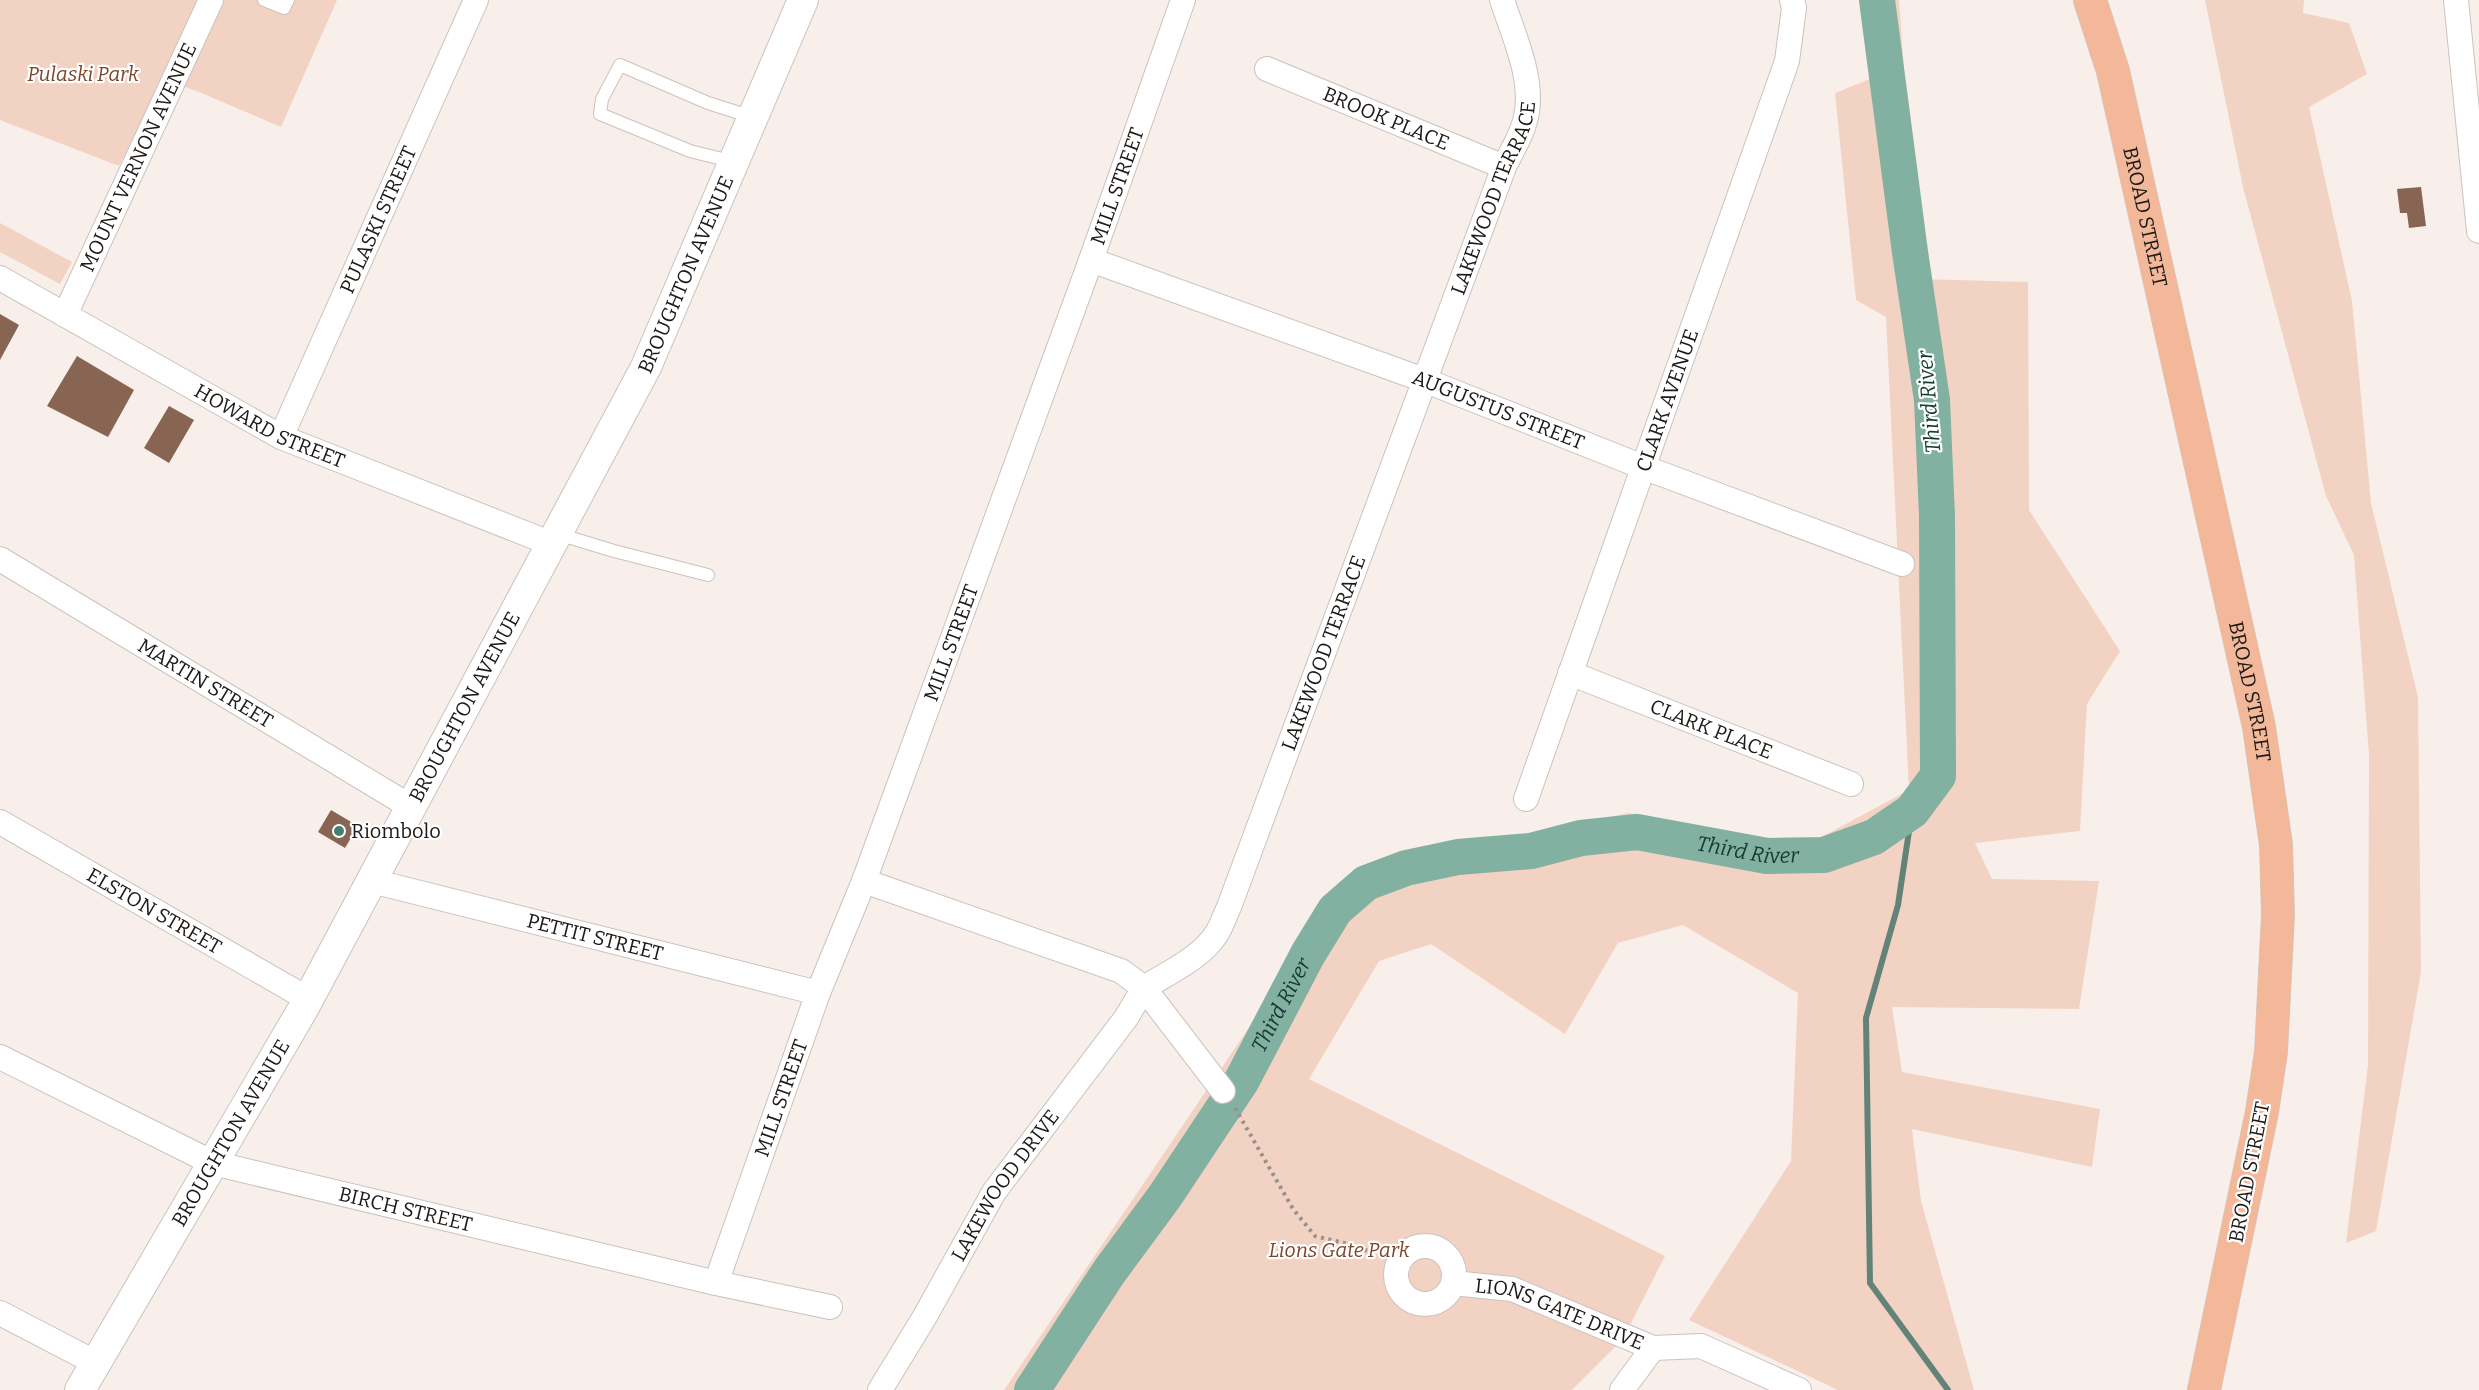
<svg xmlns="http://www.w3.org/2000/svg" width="2479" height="1390" font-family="Bitter,serif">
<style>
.green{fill:#f2d3c3}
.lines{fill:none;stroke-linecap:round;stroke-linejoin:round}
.stream{stroke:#638378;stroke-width:6}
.river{stroke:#82b0a1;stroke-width:36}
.building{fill:#886453}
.service-casing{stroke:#cbc2be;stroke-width:14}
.minor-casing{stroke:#cbc2be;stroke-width:26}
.tertiary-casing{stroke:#cbc2be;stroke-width:32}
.primary-casing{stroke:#cdcccc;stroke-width:34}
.path{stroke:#97908d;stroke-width:4;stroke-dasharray:3 4.5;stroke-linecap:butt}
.service{stroke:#fff;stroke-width:12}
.minor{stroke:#fff;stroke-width:24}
.tertiary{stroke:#fff;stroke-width:30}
.primary{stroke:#f3b899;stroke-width:33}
.poi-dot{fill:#418170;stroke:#fff;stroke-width:2}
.labels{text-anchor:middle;stroke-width:4.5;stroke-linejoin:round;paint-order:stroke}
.park-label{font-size:20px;font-style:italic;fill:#7a452a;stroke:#fff}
.street-label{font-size:20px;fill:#1c1917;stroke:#fff}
.poi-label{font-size:20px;fill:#1c1917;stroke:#fff;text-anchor:start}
.water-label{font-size:21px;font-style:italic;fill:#123c32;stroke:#fff}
</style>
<rect width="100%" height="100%" fill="#f8eeea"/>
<!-- green -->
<g class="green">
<path d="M0,0H337L281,127L199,92L163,79L119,166L0,120Z"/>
<path d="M1860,0H1899L1919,279L2028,282L2029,510L2120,651L2087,704L2080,831L1975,843L1992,879L2099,881L2079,1009L1892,1007L1902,1072L2100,1109L2092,1167L1912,1129L1921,1201L1974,1390H1838L1689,1320L1791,1161L1798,993L1683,925L1618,943L1565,1034L1431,944L1379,961L1309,1079L1665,1256L1623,1339L1572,1390H1004L1354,872L1628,813L1803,847L1909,790L1886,317L1856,300L1835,93L1870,79Z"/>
<path d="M2205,0H2304L2303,13L2349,23L2367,74L2309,107L2352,301L2371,503L2418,697L2421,972L2376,1231L2346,1243L2368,1065L2369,756L2354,555L2326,496L2243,187Z"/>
<path d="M0,223L72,262L60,284L0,252Z"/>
</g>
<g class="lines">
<!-- stream -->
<path class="stream" d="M1912,811L1898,905L1866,1018L1870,1283L1948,1390"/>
<!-- river -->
<path class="river" id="s1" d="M1032,1390L1109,1272L1165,1196L1242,1080L1308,954L1335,910L1366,883L1406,868L1458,857L1531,851L1581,838L1637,832L1767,856L1824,855L1874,837L1912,811L1938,776L1937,516L1932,400L1910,252L1877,0"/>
</g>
<!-- building -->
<g class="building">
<path d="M2421,187L2426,226L2409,228L2407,213H2400L2397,189Z"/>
<path d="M0,314L19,325L0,360Z"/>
<path d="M77,356L134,390L108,437L47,406Z"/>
<path d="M169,406L194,420L169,463L144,448Z"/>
<path d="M331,810L358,826L345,848L318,832Z"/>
</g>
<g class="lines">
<defs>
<g id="service">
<path d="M264,0L284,8L288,0"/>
<path d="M734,162L690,151L600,114L602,99L620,65L708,103L752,117"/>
<path d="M558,534L614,551L708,575"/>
</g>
<g id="minor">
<path d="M2456,0L2479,231"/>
<path id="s2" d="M1267,69L1504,167"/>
<path id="s3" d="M1091,260L1424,380L1643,467L1902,564"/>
<path id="s4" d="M0,278L281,437L552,544"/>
<path id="s5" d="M65,315L211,0"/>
<path id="s6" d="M281,437L476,0"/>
<path id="s7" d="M0,559L411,807"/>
<path id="s8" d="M1570,673L1851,784"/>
<path id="s9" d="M1526,799L1787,61L1794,8L1792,0"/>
<path id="s10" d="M0,822L308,999"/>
<path id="s11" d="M372,881L818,993"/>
<path id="s12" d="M864,881L1121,971L1144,988C1167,973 1202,958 1217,933C1222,925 1225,915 1229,907L1504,167C1511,152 1521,137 1525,121C1536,82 1514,37 1502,0"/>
<path id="s13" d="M0,1057L213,1163L716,1283L830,1307"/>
<circle cx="1425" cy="1275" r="29"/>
<path id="s14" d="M716,1283L818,993L864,881L1091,260L1183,0"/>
<path id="s15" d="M1453,1283L1512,1289L1653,1348L1701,1346L1799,1390"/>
<path d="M0,1313L96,1363"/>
<path id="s16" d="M880,1390L924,1318L994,1192L1126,1018L1144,988L1223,1091"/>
<path d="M1622,1390L1653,1348"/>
</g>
<g id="tertiary">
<path id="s17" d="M80,1390L303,1009L646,367L803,0"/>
</g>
<g id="primary">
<path id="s18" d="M2090,0L2113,71L2259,727L2276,845L2278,915L2271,1052L2262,1112L2204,1390"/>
</g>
</defs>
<!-- service casing -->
<use href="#service" class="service-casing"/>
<!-- minor casing -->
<use href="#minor" class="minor-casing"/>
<!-- tertiary casing -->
<use href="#tertiary" class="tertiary-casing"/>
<!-- primary casing -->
<use href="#primary" class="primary-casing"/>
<!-- path -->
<path class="path" d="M1235,1108L1293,1209L1315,1236L1348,1244L1399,1262"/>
<!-- service -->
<use href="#service" class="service"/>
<!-- minor -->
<use href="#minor" class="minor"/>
<!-- tertiary -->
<use href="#tertiary" class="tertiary"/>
<!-- primary -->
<use href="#primary" class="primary"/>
</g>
<!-- markers -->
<circle class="poi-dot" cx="339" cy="831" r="6"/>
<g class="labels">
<!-- park labels -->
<g class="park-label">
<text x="83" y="81">Pulaski Park</text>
<text x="1339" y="1257">Lions Gate Park</text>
</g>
<!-- street labels -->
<g class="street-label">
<text dy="7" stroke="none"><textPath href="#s2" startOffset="129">BROOK PLACE</textPath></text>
<text dy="7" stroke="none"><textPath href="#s5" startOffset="174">MOUNT VERNON AVENUE</textPath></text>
<text dy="7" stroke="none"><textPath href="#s14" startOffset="1168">MILL STREET</textPath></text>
<text dy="7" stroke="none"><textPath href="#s12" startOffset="1179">LAKEWOOD TERRACE</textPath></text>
<text dy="7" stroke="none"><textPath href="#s18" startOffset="224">BROAD STREET</textPath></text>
<text dy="7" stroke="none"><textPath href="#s6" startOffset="238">PULASKI STREET</textPath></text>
<text dy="7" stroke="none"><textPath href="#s17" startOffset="1270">BROUGHTON AVENUE</textPath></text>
<text dy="7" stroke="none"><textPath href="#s9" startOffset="423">CLARK AVENUE</textPath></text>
<text dy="7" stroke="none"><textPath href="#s3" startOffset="434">AUGUSTUS STREET</textPath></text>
<text dy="7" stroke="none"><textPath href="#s4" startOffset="308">HOWARD STREET</textPath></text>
<text dy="7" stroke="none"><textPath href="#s14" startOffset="682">MILL STREET</textPath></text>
<text dy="7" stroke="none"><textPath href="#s12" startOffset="693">LAKEWOOD TERRACE</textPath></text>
<text dy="7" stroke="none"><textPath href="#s7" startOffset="240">MARTIN STREET</textPath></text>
<text dy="7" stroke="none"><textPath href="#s18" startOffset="710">BROAD STREET</textPath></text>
<text dy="7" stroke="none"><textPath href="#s17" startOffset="784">BROUGHTON AVENUE</textPath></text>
<text dy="7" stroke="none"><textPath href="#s8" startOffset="152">CLARK PLACE</textPath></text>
<text dy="7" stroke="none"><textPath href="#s10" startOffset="178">ELSTON STREET</textPath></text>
<text dy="7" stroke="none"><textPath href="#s11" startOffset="230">PETTIT STREET</textPath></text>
<text dy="7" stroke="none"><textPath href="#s14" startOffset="196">MILL STREET</textPath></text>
<text dy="7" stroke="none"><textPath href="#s17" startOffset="298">BROUGHTON AVENUE</textPath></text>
<text transform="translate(2249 1172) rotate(-79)" y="7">BROAD STREET</text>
<text dy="7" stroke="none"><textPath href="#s16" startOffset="240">LAKEWOOD DRIVE</textPath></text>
<text dy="7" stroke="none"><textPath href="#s13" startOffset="436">BIRCH STREET</textPath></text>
<text dy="7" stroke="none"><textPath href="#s15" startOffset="112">LIONS GATE DRIVE</textPath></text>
</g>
<!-- poi labels -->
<g class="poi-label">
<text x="351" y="838">Riombolo</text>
</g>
<!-- water labels -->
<g class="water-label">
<text transform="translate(1929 402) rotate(-95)" y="7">Third River</text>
<text dy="7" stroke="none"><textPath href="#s1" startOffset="999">Third River</textPath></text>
<text dy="7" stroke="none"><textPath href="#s1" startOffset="459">Third River</textPath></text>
</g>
</g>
</svg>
